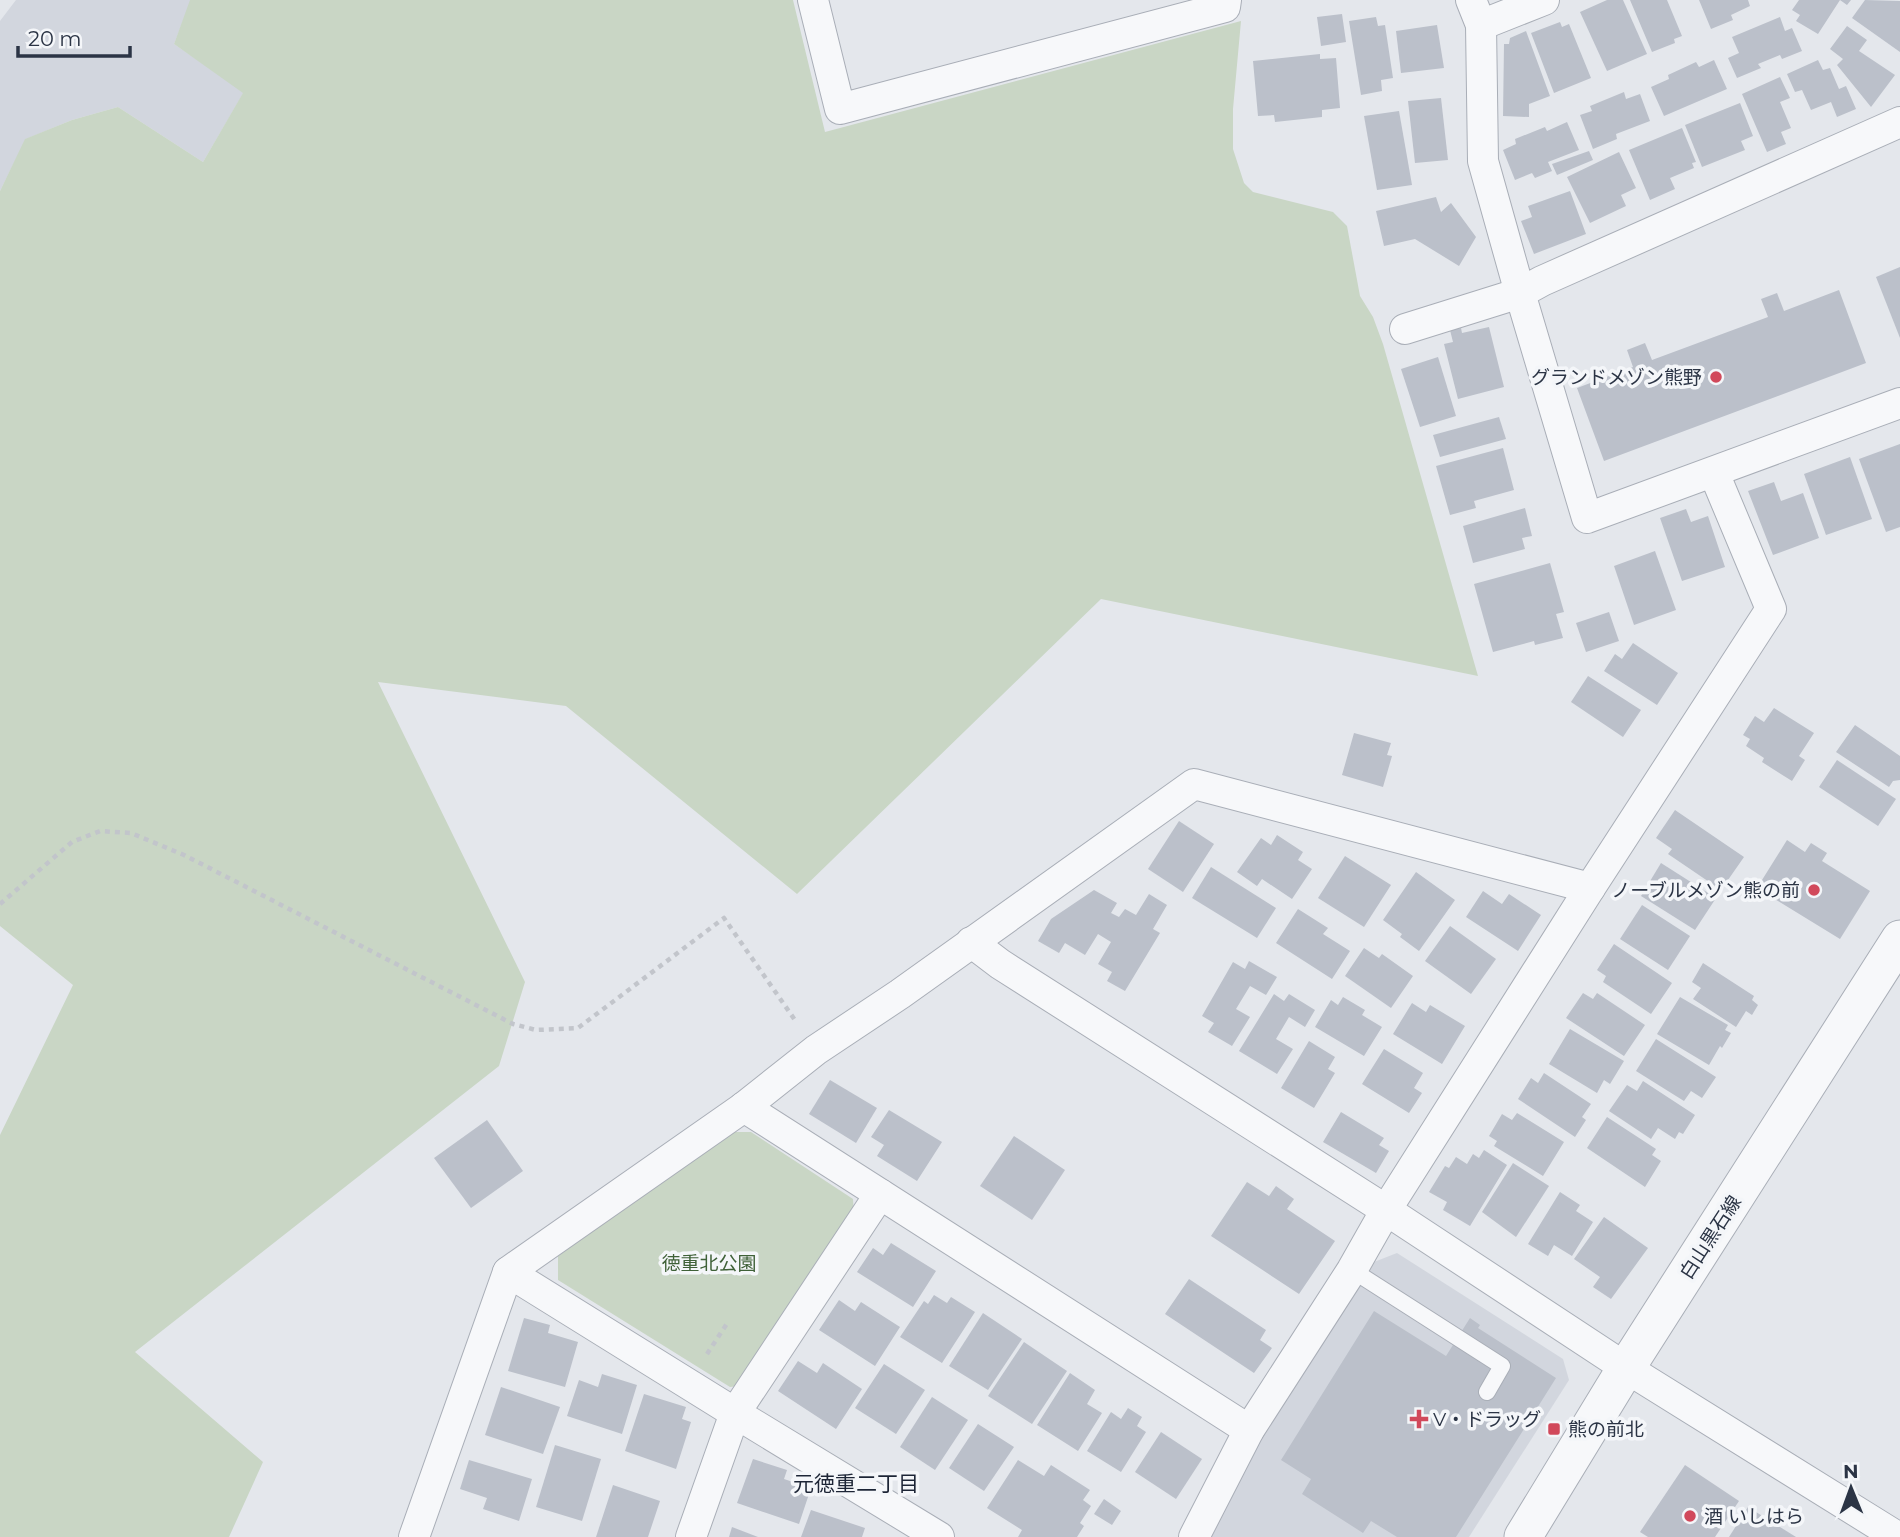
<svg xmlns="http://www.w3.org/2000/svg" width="1900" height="1537" font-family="Montserrat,'Noto Sans JP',sans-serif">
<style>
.built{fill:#d2d6de}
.green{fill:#c9d6c5}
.building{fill:#bbc0ca}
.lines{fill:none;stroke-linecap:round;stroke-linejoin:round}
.service-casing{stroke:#a9aeb7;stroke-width:18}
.minor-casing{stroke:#a9aeb7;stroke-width:32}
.tertiary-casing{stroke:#a9aeb7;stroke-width:39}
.path{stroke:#c2c5cb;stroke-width:4.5;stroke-dasharray:5 5;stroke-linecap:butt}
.service{stroke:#f7f8fa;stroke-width:16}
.minor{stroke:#f7f8fa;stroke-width:30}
.tertiary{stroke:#f7f8fa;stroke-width:37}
.poi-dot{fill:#d1495b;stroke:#f4f6f9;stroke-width:2.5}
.labels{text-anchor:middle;stroke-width:7;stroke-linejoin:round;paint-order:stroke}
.poi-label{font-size:19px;fill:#2b3445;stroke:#f4f6f9;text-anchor:start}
.street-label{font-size:19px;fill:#2b3445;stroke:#f4f6f9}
.park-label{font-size:19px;fill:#3f6138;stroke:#f4f6f9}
.neighbourhood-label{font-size:21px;fill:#1d2536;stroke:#f4f6f9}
</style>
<rect width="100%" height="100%" fill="#e4e7ec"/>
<!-- built -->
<g class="built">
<path d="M16,0H191L174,44L244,92L203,162L118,107L72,120L26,139L0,191V21Z"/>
<path d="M1397,1253L1563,1359L1569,1380L1469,1537H1208L1245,1465L1374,1262Z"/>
</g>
<!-- green -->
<g class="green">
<path d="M190,0H793L825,132L1241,21L1233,109V149L1244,183L1253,192L1333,212L1347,226L1360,296L1373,317L1383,344L1478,676L1101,599L797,894L566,706L378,682L525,982L499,1066L135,1352L263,1462L229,1537H0V1135L73,985L0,926V191L25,139L72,120L118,107L203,162L243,93L174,44Z"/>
<path d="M731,1132H751L853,1199L854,1215L739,1386L730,1387L558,1280V1256Z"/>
</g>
<!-- building -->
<g class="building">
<path d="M1607,0H1623L1647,54L1607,71L1580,12Z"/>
<path d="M1630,0H1667L1682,36L1674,39L1675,43L1652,52Z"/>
<path d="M1699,0H1748L1750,6L1731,15L1733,20L1711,29Z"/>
<path d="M1799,0H1851L1847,5L1840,0L1818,34L1796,21L1800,15L1792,10Z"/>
<path d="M1865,0L1900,1V52L1852,18Z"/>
<path d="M1342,14L1346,42L1321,46L1317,17Z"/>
<path d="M1376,17L1378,26L1385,25L1393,78L1381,80L1382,91L1361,95L1349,21Z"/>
<path d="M1780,17L1785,31L1792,28L1802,51L1782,59L1780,55L1758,64L1761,68L1737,78L1728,58L1739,53L1732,37Z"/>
<path d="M1560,22L1562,27L1569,24L1591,78L1554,93L1531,33Z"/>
<path d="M1437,25L1444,68L1401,73L1396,31Z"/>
<path d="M1847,26L1867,40L1859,51L1895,75L1871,107L1837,65L1843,59L1830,49Z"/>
<path d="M1526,31L1550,96L1529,104V117L1503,116L1504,44H1509L1510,38Z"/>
<path d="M1320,54V59L1336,58L1340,108L1322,110V117L1275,122L1274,115L1258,116L1253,61Z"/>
<path d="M1714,60L1727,89L1664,116L1651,87L1669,79L1668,75L1696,62L1699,67Z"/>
<path d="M1818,60L1823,70L1830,68L1839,89L1846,86L1856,109L1837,117L1831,102L1811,110L1802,90L1795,92L1787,74Z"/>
<path d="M1780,77L1790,98L1780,102L1791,128L1781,132L1786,144L1767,152L1742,94Z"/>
<path d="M1624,92L1626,99L1640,94L1650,121L1616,134L1617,139L1593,149L1580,115L1592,111L1590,106Z"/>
<path d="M1441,98L1448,160L1415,163L1408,101Z"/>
<path d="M1740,103L1753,136L1741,141L1745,150L1702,167L1685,125Z"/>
<path d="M1399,111L1412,185L1377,190L1364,116Z"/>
<path d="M1567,122L1579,150L1548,162L1552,171L1535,178L1532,173L1515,180L1503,150L1516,144L1515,139L1545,127L1547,131Z"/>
<path d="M1682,128L1696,162L1692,163L1694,168L1670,178L1675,189L1650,200L1629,150Z"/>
<path d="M1589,151L1593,160L1557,175L1552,164Z"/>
<path d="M1619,152L1636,188L1621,195L1626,206L1590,223L1567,177Z"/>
<path d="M1570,191L1586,234L1534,254L1521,221L1532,217L1528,206Z"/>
<path d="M1436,197L1441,212L1451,203L1476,237L1459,266L1415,239L1384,246L1376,211Z"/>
<path d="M1900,267V338L1876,277Z"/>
<path d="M1839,290L1866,363L1604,461L1577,388L1633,367L1627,350L1645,343L1652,360L1768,317L1761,299L1777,293L1784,311Z"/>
<path d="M1489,327L1504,387L1458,399L1444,344L1453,342L1450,330L1461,328L1462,333Z"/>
<path d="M1438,357L1456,416L1420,427L1401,369Z"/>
<path d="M1499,417L1506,439L1440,457L1433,435Z"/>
<path d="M1900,444V527L1886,532L1859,459Z"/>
<path d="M1503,448L1514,490L1474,501L1476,508L1450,515L1436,466Z"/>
<path d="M1850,457L1872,519L1826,535L1804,474Z"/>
<path d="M1774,482L1781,501L1803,493L1819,538L1773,555L1748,491Z"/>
<path d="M1525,508L1532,536L1522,538L1525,549L1473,563L1463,526Z"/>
<path d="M1686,509L1691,522L1708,516L1725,567L1682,581L1660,518Z"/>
<path d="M1655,551L1676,610L1634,625L1614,566Z"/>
<path d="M1550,563L1564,612L1556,614L1563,638L1535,645L1534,641L1493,652L1474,584Z"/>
<path d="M1609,612L1619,641L1586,652L1576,623Z"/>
<path d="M1633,643L1678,673L1657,705L1604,671L1615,654L1622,659Z"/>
<path d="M1588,676L1641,710L1623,737L1571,702Z"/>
<path d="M1774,708L1814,733L1799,756L1805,760L1792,781L1762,762L1764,758L1746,746L1750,739L1743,735L1755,716L1764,722Z"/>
<path d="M1855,725L1900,756V780L1893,781L1889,787L1836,752Z"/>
<path d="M1354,733L1391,743L1387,755L1392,756L1383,787L1342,775Z"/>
<path d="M1837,760L1896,799L1878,826L1819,787Z"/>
<path d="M1675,810L1744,857L1721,890L1668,854L1672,849L1656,838Z"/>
<path d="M1179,821L1214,844L1183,892L1148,869Z"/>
<path d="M1277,835L1303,852L1298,860L1312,869L1292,899L1262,879L1257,886L1237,872L1261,838L1271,845Z"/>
<path d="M1787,840L1805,852L1811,843L1827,853L1822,861L1870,891L1840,939L1757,888Z"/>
<path d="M1345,856L1391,885L1364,927L1318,898Z"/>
<path d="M1661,863L1716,898L1695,930L1641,896Z"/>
<path d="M1211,867L1276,908L1257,938L1192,898Z"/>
<path d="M1416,872L1455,900L1419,951L1400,937L1402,934L1383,920Z"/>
<path d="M1094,890L1117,903L1111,913L1119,917L1125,909L1136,915L1149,894L1167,905L1153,929L1160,933L1125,991L1107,981L1112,972L1098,964L1111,942L1098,934L1085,955L1065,943L1059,953L1038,941L1051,919Z"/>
<path d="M1483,891L1502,904L1509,894L1541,915L1518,951L1466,917Z"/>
<path d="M1642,905L1690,936L1668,970L1620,939Z"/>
<path d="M1298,909L1328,928L1323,934L1350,951L1332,979L1276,943Z"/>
<path d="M1450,926L1496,959L1471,994L1425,961Z"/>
<path d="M1614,944L1672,983L1651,1014L1603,982L1606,976L1597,970Z"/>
<path d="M1364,948L1379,958L1382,954L1413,976L1391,1008L1345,976Z"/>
<path d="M1249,961L1277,977L1266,995L1250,986L1236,1009L1250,1017L1232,1046L1208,1032L1214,1023L1202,1016L1233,962L1245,969Z"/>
<path d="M1703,963L1754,996L1752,1000L1758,1005L1752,1015L1746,1011L1736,1027L1693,999L1701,988L1692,982Z"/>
<path d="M1583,993L1593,999L1597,993L1645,1025L1624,1056L1566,1018Z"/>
<path d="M1274,994L1284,1001L1289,994L1315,1010L1305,1027L1289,1017L1276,1039L1293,1049L1277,1074L1239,1051Z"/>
<path d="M1343,997L1365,1010L1362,1015L1382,1027L1364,1056L1315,1027L1331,1000L1338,1005Z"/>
<path d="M1680,997L1728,1025L1725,1030L1731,1033L1722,1048L1720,1046L1709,1065L1657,1034Z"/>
<path d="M1412,1003L1426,1012L1430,1005L1465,1026L1442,1064L1393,1034Z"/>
<path d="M1570,1029L1624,1061L1610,1084L1604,1080L1597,1093L1549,1064Z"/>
<path d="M1656,1039L1716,1077L1702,1098L1691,1091L1684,1101L1636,1071Z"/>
<path d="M1309,1041L1335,1057L1328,1069L1335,1073L1314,1108L1281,1088Z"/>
<path d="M1384,1049L1423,1073L1414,1088L1422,1093L1409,1113L1362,1084Z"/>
<path d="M1544,1073L1591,1104L1582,1117L1586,1120L1575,1137L1518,1099L1531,1078L1538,1083Z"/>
<path d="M830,1080L877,1108L856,1143L809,1114Z"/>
<path d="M1643,1081L1695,1115L1683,1134L1679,1132L1675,1139L1658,1128L1651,1139L1609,1111L1627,1085L1637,1091Z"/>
<path d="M889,1110L942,1142L917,1181L877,1156L884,1145L871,1137Z"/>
<path d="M1341,1112L1384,1138L1379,1145L1389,1151L1376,1173L1323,1142Z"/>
<path d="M1517,1113L1564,1142L1543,1176L1494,1146L1497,1141L1489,1136L1502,1114L1512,1120Z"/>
<path d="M1607,1117L1656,1149L1652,1155L1661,1161L1645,1187L1587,1148Z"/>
<path d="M487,1120L523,1171L471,1208L434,1158Z"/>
<path d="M1014,1136L1065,1170L1032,1220L980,1186Z"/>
<path d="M1484,1150L1507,1165L1470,1226L1443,1210L1447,1202L1429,1192L1445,1166L1449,1168L1456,1157L1467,1164L1473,1154L1479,1158Z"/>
<path d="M1513,1163L1549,1186L1516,1237L1482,1212Z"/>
<path d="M1247,1182L1269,1196L1276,1186L1294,1199L1287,1209L1335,1241L1299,1294L1211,1236Z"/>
<path d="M1560,1192L1580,1205L1576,1211L1593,1222L1572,1256L1554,1245L1548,1256L1528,1244Z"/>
<path d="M1604,1217L1648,1248L1611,1299L1593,1287L1600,1277L1574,1259Z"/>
<path d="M891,1243L936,1271L913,1307L857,1272L873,1248L883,1255Z"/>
<path d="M1189,1279L1266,1330L1260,1340L1272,1348L1254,1373L1165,1314Z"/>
<path d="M934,1295L947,1303L951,1297L975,1312L942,1363L900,1337L924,1301L928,1304Z"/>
<path d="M839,1300L855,1311L861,1302L900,1327L875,1366L819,1330Z"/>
<path d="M1374,1311L1446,1356L1470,1318L1480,1325L1478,1328L1556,1378L1456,1537H1397L1371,1521L1363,1533L1302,1494L1311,1479L1281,1460Z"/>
<path d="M983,1313L1022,1339L988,1390L949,1366Z"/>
<path d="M524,1318L550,1325L548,1333L578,1342L565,1387L508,1371Z"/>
<path d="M1024,1342L1067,1371L1032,1424L988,1396Z"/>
<path d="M798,1361L817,1373L823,1363L862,1389L836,1429L778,1391Z"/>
<path d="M884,1364L925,1390L896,1434L855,1408Z"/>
<path d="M1070,1373L1095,1390L1087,1404L1102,1413L1078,1451L1037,1425Z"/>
<path d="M602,1374L637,1385L622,1434L567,1416L579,1380L598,1387Z"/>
<path d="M501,1387L560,1407L543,1454L485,1435Z"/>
<path d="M644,1394L686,1407L682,1419L691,1422L676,1469L625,1451Z"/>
<path d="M932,1397L968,1420L935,1470L900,1447Z"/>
<path d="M1128,1408L1142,1417L1137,1426L1146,1432L1121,1472L1087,1451L1111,1412L1121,1419Z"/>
<path d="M978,1424L1014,1447L984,1491L949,1468Z"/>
<path d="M1161,1432L1202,1459L1176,1499L1135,1472Z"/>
<path d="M555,1445L601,1459L582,1521L536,1507Z"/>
<path d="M753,1459L787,1470L784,1479L811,1488L799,1524L737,1503Z"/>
<path d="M469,1460L532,1479L519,1521L483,1509L487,1498L460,1489Z"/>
<path d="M1018,1460L1044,1476L1051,1465L1090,1490L1083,1500L1091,1506L1080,1523L1084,1526L1077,1537H1018L1022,1530L987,1508Z"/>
<path d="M1685,1465L1739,1501L1715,1537H1648L1640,1532Z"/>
<path d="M613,1485L660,1501L648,1537H596Z"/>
<path d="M1104,1499L1121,1511L1112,1525L1094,1514Z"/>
<path d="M1748,1507L1796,1537H1729Z"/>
<path d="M811,1510L865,1528L862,1537H801Z"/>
<path d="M732,1527L758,1537H729Z"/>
</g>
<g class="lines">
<defs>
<path id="service" d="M1352,1270L1502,1366L1487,1392"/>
<g id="minor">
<path d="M813,0L840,109L1225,7L1226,0"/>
<path d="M1471,0L1481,25L1483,161L1520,293L1587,518L1900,403"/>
<path d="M1481,25L1544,0"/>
<path d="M1405,329L1520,293L1542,281L1900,122"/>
<path d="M971,942L1000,964L1386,1210L1626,1368L1896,1536"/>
<path d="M744,1107L1249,1430"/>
<path d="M508,1272L735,1413L939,1537"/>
<path d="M414,1537L508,1272L744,1107L816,1050L900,994L1194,784L1590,888"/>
<path d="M691,1537L735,1413L880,1194"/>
<path d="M1194,1537L1249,1430L1352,1270L1386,1210L1590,888L1771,609L1714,473"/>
</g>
<path id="tertiary" d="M1523,1537L1626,1368L1900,939"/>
</defs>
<!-- service casing -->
<use href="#service" class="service-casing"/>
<!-- minor casing -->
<use href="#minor" class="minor-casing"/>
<!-- tertiary casing -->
<use href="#tertiary" class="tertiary-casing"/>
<!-- path -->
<g class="path">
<path d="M0,904L72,842L100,831L131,833L184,855L513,1024L536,1030L578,1028L724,918L797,1023"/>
<path d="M707,1354L728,1322"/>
</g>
<!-- service -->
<use href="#service" class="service"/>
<!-- minor -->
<use href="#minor" class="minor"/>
<!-- tertiary -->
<use href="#tertiary" class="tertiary"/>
</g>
<!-- markers -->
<g class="poi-dot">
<circle cx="1716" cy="377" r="7"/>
<circle cx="1814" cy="890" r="7"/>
<path d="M1415.5 1408.5h7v7h7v7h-7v7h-7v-7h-7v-7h7z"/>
<rect x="1547" y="1422" width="14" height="14" rx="3.5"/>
<circle cx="1690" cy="1516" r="7"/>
</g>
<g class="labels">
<!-- poi labels -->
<g class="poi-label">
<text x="1702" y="384" text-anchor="end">グランドメゾン熊野</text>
<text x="1800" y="897" text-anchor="end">ノーブルメゾン熊の前</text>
<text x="1433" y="1426">V・ドラッグ</text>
<text x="1568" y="1436">熊の前北</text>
<text x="1704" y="1523">酒 いしはら</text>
</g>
<!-- street labels -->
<g class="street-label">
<text transform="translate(1710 1237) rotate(-57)" y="7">白山黒石線</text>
</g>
<!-- park labels -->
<g class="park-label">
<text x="709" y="1270">徳重北公園</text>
</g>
<!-- neighbourhood labels -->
<g class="neighbourhood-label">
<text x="856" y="1491">元徳重二丁目</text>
</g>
</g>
<!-- north arrow -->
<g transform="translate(1851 1488) rotate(359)" stroke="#f4f6f9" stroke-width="5" paint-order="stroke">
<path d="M0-5L12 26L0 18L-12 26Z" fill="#2b3445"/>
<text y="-10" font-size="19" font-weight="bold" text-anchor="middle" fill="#2b3445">N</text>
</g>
<!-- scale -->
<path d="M18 46v10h112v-10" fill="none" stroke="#2b3445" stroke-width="3.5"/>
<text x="28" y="46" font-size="21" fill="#2b3445" stroke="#f4f6f9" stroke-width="5" paint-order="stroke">20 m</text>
</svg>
